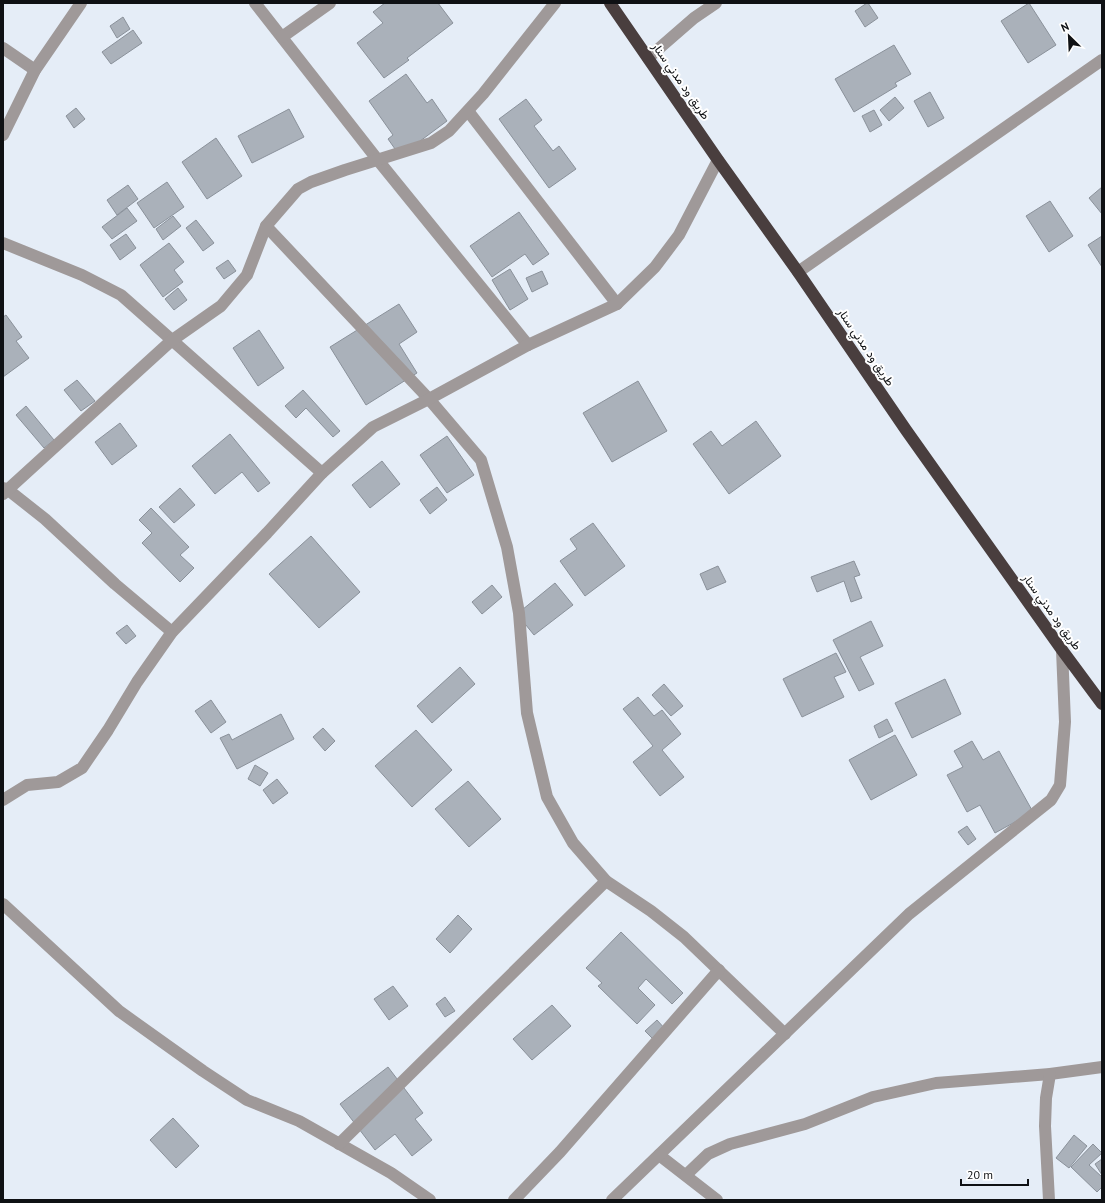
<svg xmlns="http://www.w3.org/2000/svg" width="1105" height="1203" font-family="'PT Sans',Vazirmatn,sans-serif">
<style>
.building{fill:#aab1ba;stroke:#8a919a}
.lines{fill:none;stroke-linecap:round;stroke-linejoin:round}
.minor{stroke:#9f9999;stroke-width:12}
.highway{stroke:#493e3e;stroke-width:12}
.labels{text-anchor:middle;stroke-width:4;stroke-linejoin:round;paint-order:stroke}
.street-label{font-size:12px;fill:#0f1114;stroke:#fff}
</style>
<rect width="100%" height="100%" fill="#e5edf7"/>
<!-- building -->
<g class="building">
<path d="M385,3H438L453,23L407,58L409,60L384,78L357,43L383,23L373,12Z"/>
<path d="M867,3H868L878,18L865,27L855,11Z"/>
<path d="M1029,3L1056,45L1028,63L1001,21Z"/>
<path d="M123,17L130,29L117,38L110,26Z"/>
<path d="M133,30L142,43L111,64L102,52Z"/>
<path d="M894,45L911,74L895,83L897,86L854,112L835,79Z"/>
<path d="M406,74L427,103L432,99L447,121L400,156L388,139L393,135L369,101Z"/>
<path d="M930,92L944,118L928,127L914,101Z"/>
<path d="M895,97L904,108L889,121L880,110Z"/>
<path d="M526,99L542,120L534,126L553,151L559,146L576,169L549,188L499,119Z"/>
<path d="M76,108L85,119L74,128L66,116Z"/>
<path d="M289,109L304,137L252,163L238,136Z"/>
<path d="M874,110L882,125L870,132L862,116Z"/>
<path d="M216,138L242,176L207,199L182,162Z"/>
<path d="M167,182L184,207L154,228L137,203Z"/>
<path d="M128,185L138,199L117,215L107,200Z"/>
<path d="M1102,187V214L1089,198Z"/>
<path d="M1050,201L1073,236L1049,252L1026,216Z"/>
<path d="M127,208L137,221L112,239L102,227Z"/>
<path d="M519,212L549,254L533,265L525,254L492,277L470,246Z"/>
<path d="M173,216L181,226L163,240L156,229Z"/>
<path d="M196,220L214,243L203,251L186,228Z"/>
<path d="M126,234L136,248L120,260L110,245Z"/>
<path d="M1102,236V267L1088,245Z"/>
<path d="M169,243L184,262L174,270L183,282L163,297L140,265Z"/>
<path d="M228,260L236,271L224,279L216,268Z"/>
<path d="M510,269L528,299L510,310L492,280Z"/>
<path d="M542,271L548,284L532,292L526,278Z"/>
<path d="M178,288L187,300L174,310L165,299Z"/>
<path d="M399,304L417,332L399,344L417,373L366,405L330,347Z"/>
<path d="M6,315L22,337L16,341L29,358L3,377V317Z"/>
<path d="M259,330L284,368L258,386L233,348Z"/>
<path d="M77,380L95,401L81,411L64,390Z"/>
<path d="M638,381L667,431L612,462L583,413Z"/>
<path d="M303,390L340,431L333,437L306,408L296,418L285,406Z"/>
<path d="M26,406L54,440L44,448L16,415Z"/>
<path d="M756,421L781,456L729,494L693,444L711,431L722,446Z"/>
<path d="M120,423L137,446L112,465L95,442Z"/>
<path d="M230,434L270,483L258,492L242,472L215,494L192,466Z"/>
<path d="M447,436L474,475L447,493L420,455Z"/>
<path d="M382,461L400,484L370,508L352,485Z"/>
<path d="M437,487L447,500L430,514L420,500Z"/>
<path d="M180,488L195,505L174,523L159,507Z"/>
<path d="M151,508L189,547L180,555L194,568L180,582L142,543L152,533L139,520Z"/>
<path d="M593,523L625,566L585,596L560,561L577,549L570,539Z"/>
<path d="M311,536L360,592L319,628L269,574Z"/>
<path d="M854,561L860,575L854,577L862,598L851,602L844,581L817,592L811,577Z"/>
<path d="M718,566L726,582L707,590L700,574Z"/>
<path d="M555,583L573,605L534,635L517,614Z"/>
<path d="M492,585L502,597L482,614L472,602Z"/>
<path d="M871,621L883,646L860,657L874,684L859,691L833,640Z"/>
<path d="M127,625L136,636L126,644L116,633Z"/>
<path d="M836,653L846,672L834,677L844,697L802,717L783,679Z"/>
<path d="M460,667L475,684L432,723L417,706Z"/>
<path d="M945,679L961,714L912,738L895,703Z"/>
<path d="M664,684L683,706L671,716L652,695Z"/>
<path d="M638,697L654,716L662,710L681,734L662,750L684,777L660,796L633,762L653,746L623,709Z"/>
<path d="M211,700L226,722L211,733L195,711Z"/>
<path d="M281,714L294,739L237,769L220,738L229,734L232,740Z"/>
<path d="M887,719L893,731L879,738L874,726Z"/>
<path d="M323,728L335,741L325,751L313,737Z"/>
<path d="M416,730L452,770L412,807L375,766Z"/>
<path d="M895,735L917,775L871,800L849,760Z"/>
<path d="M972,741L983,760L999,751L1033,812L995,833L980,805L967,812L947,775L963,767L954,751Z"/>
<path d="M255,765L268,773L260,786L248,779Z"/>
<path d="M277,779L288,793L273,804L263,790Z"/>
<path d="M468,781L501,819L469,847L435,809Z"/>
<path d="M967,826L976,839L968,845L958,832Z"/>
<path d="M458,915L472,929L450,953L436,939Z"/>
<path d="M621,932L683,993L672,1004L646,979L638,988L655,1005L637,1024L598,986L602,983L586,968Z"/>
<path d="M393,986L408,1006L389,1020L374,999Z"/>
<path d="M445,997L455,1011L445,1017L436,1004Z"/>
<path d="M552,1005L571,1026L532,1060L513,1039Z"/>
<path d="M657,1020L666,1030L655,1041L645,1031Z"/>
<path d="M388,1067L423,1113L415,1119L432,1140L412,1156L395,1134L375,1150L340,1104Z"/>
<path d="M173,1118L199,1146L176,1168L150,1140Z"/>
<path d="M1074,1135L1087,1146L1069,1168L1056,1158Z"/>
<path d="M1093,1144L1102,1153L1089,1165L1102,1177V1187L1097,1192L1071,1167Z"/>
<path d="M1102,1159V1175L1095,1164Z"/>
</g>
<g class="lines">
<!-- minor -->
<g class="minor">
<path d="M255,3L377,159L528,345"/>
<path d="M282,37L330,3"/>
<path d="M3,48L35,70"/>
<path d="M648,58L694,18L716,3"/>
<path d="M468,111L617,304"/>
<path d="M3,135L35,70L81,3"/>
<path d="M266,226L429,399L481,460L507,547L519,613L527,713L547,797L573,843L606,881L651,911L684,937L785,1034"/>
<path d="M3,243L82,275L121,295L322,473"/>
<path d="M798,272L1102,60"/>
<path d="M3,488L7,489L45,519L115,584L172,632"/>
<path d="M3,494L171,341L221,306L247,275L266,226L298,189L311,182L345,170L431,143L449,131L483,94L555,3"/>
<path d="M3,800L27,785L58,782L82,768L108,730L137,682L172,632L267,533L322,473L373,427L429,399L528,345L617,304L655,267L679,235L718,160"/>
<path d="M3,904L119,1011L203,1071L247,1100L299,1121L391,1173L430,1200"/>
<path d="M339,1144L606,881"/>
<path d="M659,1155L717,1200"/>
<path d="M686,1175L708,1154L730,1144L805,1124L873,1097L936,1083L1050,1074L1102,1067"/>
<path d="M514,1200L560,1152L719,970"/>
<path d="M612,1200L909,914L1051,800L1060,785L1065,722L1062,650"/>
<path d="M1049,1200L1045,1126L1046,1098L1050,1074"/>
</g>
<!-- highway -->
<path class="highway" d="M610,3L718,160L798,272L906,430L1062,650L1102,704"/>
</g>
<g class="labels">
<!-- street labels -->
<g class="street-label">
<text transform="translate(681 81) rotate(55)" y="4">طريق ود مدني سنار</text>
<text transform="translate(866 347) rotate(56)" y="4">طريق ود مدني سنار</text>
<text transform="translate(1052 612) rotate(54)" y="4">طريق ود مدني سنار</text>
</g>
</g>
<!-- border -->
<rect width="1105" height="1203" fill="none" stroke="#0f1114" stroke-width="8"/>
<!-- north arrow -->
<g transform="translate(1069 36) rotate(336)" stroke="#ffffff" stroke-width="3" paint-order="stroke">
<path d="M0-3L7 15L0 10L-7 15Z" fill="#0f1114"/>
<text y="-6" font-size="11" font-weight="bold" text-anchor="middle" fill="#0f1114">N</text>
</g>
<!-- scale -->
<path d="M961 1179v6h67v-6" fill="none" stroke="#0f1114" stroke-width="2"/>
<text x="967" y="1179" font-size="12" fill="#0f1114" stroke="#ffffff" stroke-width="3" paint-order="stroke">20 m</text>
</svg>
